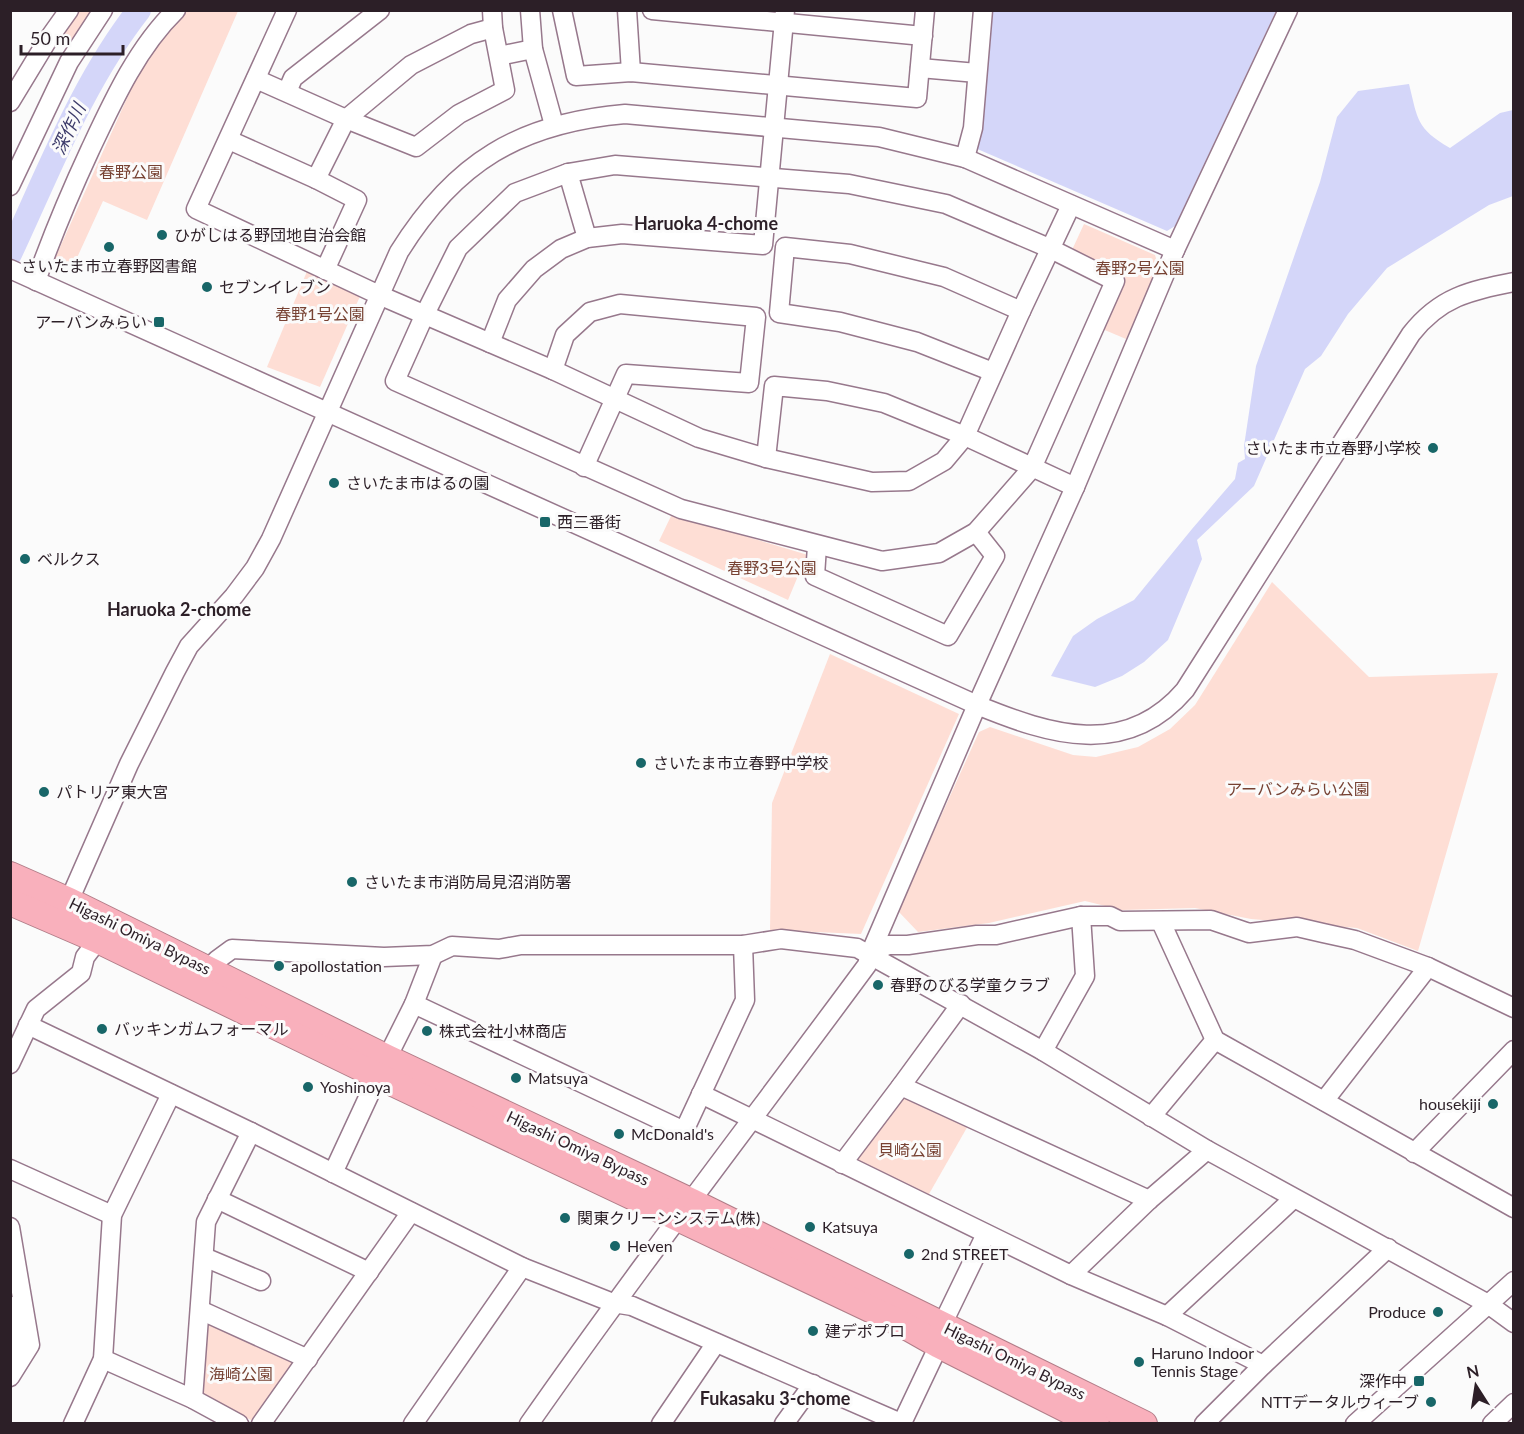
<svg xmlns="http://www.w3.org/2000/svg" width="1524" height="1434" font-family="Lato,'Noto Sans JP',sans-serif">
<style>
.green{fill:#feded5}
.water{fill:#d4d6f9}
.lines{fill:none;stroke-linecap:round;stroke-linejoin:round}
.river{stroke:#d4d6f9;stroke-width:24}
.minor-casing{stroke:#97788c;stroke-width:21}
.highway-casing{stroke:#b17d88;stroke-width:28}
.minor{stroke:#fff;stroke-width:18}
.highway{stroke:#f9b0bc;stroke-width:26}
.poi-dot{fill:#186668;stroke:#fbfbfb;stroke-width:2}
.labels{text-anchor:middle;stroke-width:6;stroke-linejoin:round;paint-order:stroke}
.park-label{font-size:16px;fill:#774233;stroke:#fbfbfb}
.poi-label{font-size:16px;fill:#2c1f27;stroke:#fbfbfb;text-anchor:start}
.street-label{font-size:16px;fill:#2c1f27;stroke:#fbfbfb}
.water-label{font-size:18px;font-style:italic;fill:#3c3b6a;stroke:#fbfbfb}
.neighbourhood-label{font-size:18px;font-weight:bold;fill:#2c1f27;stroke:#fbfbfb}
</style>
<rect width="100%" height="100%" fill="#fbfbfb"/>
<!-- green -->
<g class="green">
<path d="M78,11H98L72,45L60,37Z"/>
<path d="M185,11H238L147,220L103,201L70,273L52,265L146,56Z"/>
<path d="M1084,224L1155,255L1159,268L1126,339L1100,328L1125,274L1072,250Z"/>
<path d="M308,269L361,294L320,387L267,367Z"/>
<path d="M672,514L808,555L806,577L798,576L788,600L659,541Z"/>
<path d="M1272,582L1369,677L1498,673L1418,951L1357,928L1251,919L1195,908L1122,910L1085,901L989,923L918,932L898,911L979,732L990,727L1073,755L1096,757L1138,747L1170,729L1195,705Z"/>
<path d="M830,654L959,714L861,934L770,930L772,803Z"/>
<path d="M905,1095L969,1124L925,1201L848,1163Z"/>
<path d="M205,1321L297,1358L259,1418L251,1420L203,1397L200,1392Z"/>
</g>
<!-- water -->
<g class="water">
<path d="M989,11H1276L1175,226L1167,231L975,148Z"/>
<path d="M1409,84C1418,120 1416,128 1450,148L1500,113L1513,110V196L1489,205L1387,268L1348,314L1321,356L1305,369L1254,486L1197,540L1202,559L1168,640L1144,662L1122,676L1095,687L1051,676L1073,636L1097,619L1134,600L1192,529L1235,479L1238,463L1245,459L1244,446L1256,366L1320,182L1337,117L1358,91Z"/>
</g>
<g class="lines">
<!-- river -->
<path class="river" d="M10,254C49,171 82,83 139,10"/>
<defs>
<g id="minor">
<path d="M287,10L196,209L379,295L553,370L699,438L766,458L872,482L909,481L944,461L965,436L1021,311L1071,205"/>
<path d="M530,10L533,49L554,125"/>
<path d="M562,10L576,76L631,72L917,98L925,10"/>
<path d="M627,10L631,72"/>
<path d="M652,10L923,36"/>
<path d="M499,56L533,49"/>
<path d="M920,68L977,73"/>
<path d="M256,79L346,119L416,147L459,114L505,90L493,28L492,10"/>
<path d="M287,92L293,78L380,10"/>
<path d="M10,102L47,41L69,10"/>
<path d="M229,140L316,179L357,200L325,270"/>
<path d="M965,158L973,128L983,10"/>
<path d="M615,165L849,184L946,204L1049,248L1115,281L1032,468L976,532L939,553L882,561L681,509L395,381L425,314L458,248L515,193L568,173Z"/>
<path d="M568,173L587,238"/>
<path d="M316,179L346,119L411,65L471,34L493,28"/>
<path d="M10,186L69,62L103,10"/>
<path d="M10,269L977,705C1050,735 1126,759 1185,690L1411,334C1440,297 1469,291 1514,282"/>
<path d="M36,281C52,236 70,193 90,150C113,101 137,48 176,10"/>
<path d="M490,343L507,300L534,269L561,249L587,238L622,234L763,245L785,10"/>
<path d="M553,370L565,335L590,312L620,304L756,317L749,383L626,374L584,467"/>
<path d="M993,372L917,342L840,322L779,313L785,247L850,254L944,277L1021,311"/>
<path d="M766,458L774,386L827,391L884,403L965,436L1075,487"/>
<path d="M817,546L815,576L948,636L995,556L976,532"/>
<path d="M65,910L129,764L175,672L189,646L234,596L255,568L271,539L399,252C455,162 520,123 625,114L879,137L965,158L1175,250"/>
<path d="M1161,922L1215,1040L1514,1208"/>
<path d="M870,954L888,945H908L977,935H996L1081,916H1110L1120,921L1211,920L1249,933L1297,927L1323,933L1355,940L1428,967L1514,1008"/>
<path d="M208,969L217,960L232,949L384,957L433,955L452,946L499,949L521,945H743L781,939L857,948L1043,1051L1207,1150L1488,1304L1514,1323"/>
<path d="M414,1004L684,1131L745,1000L743,945"/>
<path d="M28,1025L251,1132L522,1267L613,1303L632,1306L903,1424"/>
<path d="M1043,1051L1085,976L1081,916"/>
<path d="M387,1058L414,1004L433,955"/>
<path d="M10,1064L36,1009L81,973L85,957L98,940"/>
<path d="M901,1086L1149,1200"/>
<path d="M701,1094L1071,1275L1167,1316L1263,1365"/>
<path d="M1324,1101L1428,967"/>
<path d="M1151,1117L1215,1040"/>
<path d="M1414,1153L1514,1050"/>
<path d="M842,1164L901,1086L961,1004"/>
<path d="M10,1169L112,1215"/>
<path d="M333,1173L378,1076"/>
<path d="M217,1199L369,1272"/>
<path d="M10,1227L30,1345L10,1377"/>
<path d="M204,1257L261,1281"/>
<path d="M1071,1275L1149,1200L1207,1150"/>
<path d="M200,1310L308,1359"/>
<path d="M1167,1316L1293,1199"/>
<path d="M942,1325L986,1234"/>
<path d="M10,1354C19,1342 14,1321 12,1306"/>
<path d="M103,1359L193,1399L239,1424"/>
<path d="M193,1399L206,1222L251,1132"/>
<path d="M902,1423L939,1345"/>
<path d="M73,1424L103,1359L112,1215L171,1094"/>
<path d="M261,1424L411,1212"/>
<path d="M413,1424L522,1267"/>
<path d="M529,1424C638,1268 754,1118 867,965L870,954L977,705L1075,487L1175,250L1288,10"/>
<path d="M661,1424L716,1343"/>
<path d="M784,1424L813,1384"/>
<path d="M1204,1424L1263,1365L1388,1248"/>
<path d="M1355,1424L1514,1281"/>
<path d="M1492,1424L1514,1403"/>
</g>
<g id="highway">
<path d="M10,875L69,901L387,1058L692,1202L1144,1424"/>
<path d="M10,902L98,940L378,1076L902,1324L939,1345L1096,1424"/>
</g>
</defs>
<!-- minor casing -->
<use href="#minor" class="minor-casing"/>
<!-- highway casing -->
<use href="#highway" class="highway-casing"/>
<!-- minor -->
<use href="#minor" class="minor"/>
<!-- highway -->
<use href="#highway" class="highway"/>
</g>
<!-- markers -->
<g class="poi-dot">
<circle cx="162" cy="235" r="6"/>
<circle cx="109" cy="247" r="6"/>
<circle cx="207" cy="287" r="6"/>
<rect x="153" y="316" width="12" height="12" rx="3"/>
<circle cx="1433" cy="448" r="6"/>
<circle cx="334" cy="483" r="6"/>
<rect x="539" y="516" width="12" height="12" rx="3"/>
<circle cx="25" cy="559" r="6"/>
<circle cx="641" cy="763" r="6"/>
<circle cx="44" cy="792" r="6"/>
<circle cx="352" cy="882" r="6"/>
<circle cx="279" cy="966" r="6"/>
<circle cx="878" cy="985" r="6"/>
<circle cx="102" cy="1029" r="6"/>
<circle cx="427" cy="1031" r="6"/>
<circle cx="516" cy="1078" r="6"/>
<circle cx="308" cy="1087" r="6"/>
<circle cx="1493" cy="1104" r="6"/>
<circle cx="619" cy="1134" r="6"/>
<circle cx="565" cy="1218" r="6"/>
<circle cx="810" cy="1227" r="6"/>
<circle cx="615" cy="1246" r="6"/>
<circle cx="909" cy="1254" r="6"/>
<circle cx="1438" cy="1312" r="6"/>
<circle cx="813" cy="1331" r="6"/>
<circle cx="1139" cy="1362" r="6"/>
<rect x="1413" y="1375" width="12" height="12" rx="3"/>
<circle cx="1431" cy="1402" r="6"/>
</g>
<g class="labels">
<!-- park labels -->
<g class="park-label">
<text x="131" y="178">春野公園</text>
<text x="1140" y="274">春野2号公園</text>
<text x="320" y="320">春野1号公園</text>
<text x="772" y="574">春野3号公園</text>
<text x="1298" y="795">アーバンみらい公園</text>
<text x="910" y="1156">貝崎公園</text>
<text x="241" y="1380">海崎公園</text>
</g>
<!-- poi labels -->
<g class="poi-label">
<text x="174" y="241">ひがしはる野団地自治会館</text>
<text x="109" y="272" text-anchor="middle">さいたま市立春野図書館</text>
<text x="219" y="293">セブンイレブン</text>
<text x="147" y="328" text-anchor="end">アーバンみらい</text>
<text x="1421" y="454" text-anchor="end">さいたま市立春野小学校</text>
<text x="346" y="489">さいたま市はるの園</text>
<text x="557" y="528">西三番街</text>
<text x="37" y="565">ベルクス</text>
<text x="653" y="769">さいたま市立春野中学校</text>
<text x="56" y="798">パトリア東大宮</text>
<text x="364" y="888">さいたま市消防局見沼消防署</text>
<text x="291" y="972">apollostation</text>
<text x="890" y="991">春野のびる学童クラブ</text>
<text x="114" y="1035">バッキンガムフォーマル</text>
<text x="439" y="1037">株式会社小林商店</text>
<text x="528" y="1084">Matsuya</text>
<text x="320" y="1093">Yoshinoya</text>
<text x="1481" y="1110" text-anchor="end">housekiji</text>
<text x="631" y="1140">McDonald's</text>
<text x="577" y="1224">関東クリーンシステム(株)</text>
<text x="822" y="1233">Katsuya</text>
<text x="627" y="1252">Heven</text>
<text x="921" y="1260">2nd STREET</text>
<text x="1426" y="1318" text-anchor="end">Produce</text>
<text x="825" y="1337">建デポプロ</text>
<text x="1151" y="1359">Haruno Indoor<tspan x="1151" dy="18">Tennis Stage</tspan></text>
<text x="1407" y="1387" text-anchor="end">深作中</text>
<text x="1419" y="1408" text-anchor="end">NTTデータルウィーブ</text>
</g>
<!-- street labels -->
<g class="street-label">
<text transform="translate(140 936) rotate(26)" y="6">Higashi Omiya Bypass</text>
<text transform="translate(578 1148) rotate(25)" y="6">Higashi Omiya Bypass</text>
<text transform="translate(1015 1361) rotate(26)" y="6">Higashi Omiya Bypass</text>
</g>
<!-- water labels -->
<g class="water-label">
<text transform="translate(69 129) rotate(-65)" y="6">深作川</text>
</g>
<!-- neighbourhood labels -->
<g class="neighbourhood-label">
<text x="706" y="230">Haruoka 4-chome</text>
<text x="179" y="616">Haruoka 2-chome</text>
<text x="775" y="1405">Fukasaku 3-chome</text>
</g>
</g>
<!-- border -->
<rect width="1524" height="1434" fill="none" stroke="#2c1f27" stroke-width="24"/>
<!-- north arrow -->
<g transform="translate(1476 1386) rotate(348)" stroke="#fbfbfb" stroke-width="4.5" paint-order="stroke">
<path d="M0-4.5L10 22L0 15L-10 22Z" fill="#2c1f27"/>
<text y="-9" font-size="16" font-weight="bold" text-anchor="middle" fill="#2c1f27">N</text>
</g>
<!-- scale -->
<path d="M21 45v9h102v-9" fill="none" stroke="#2c1f27" stroke-width="3"/>
<text x="30" y="45" font-size="18" fill="#2c1f27" stroke="#fbfbfb" stroke-width="4.5" paint-order="stroke">50 m</text>
</svg>
